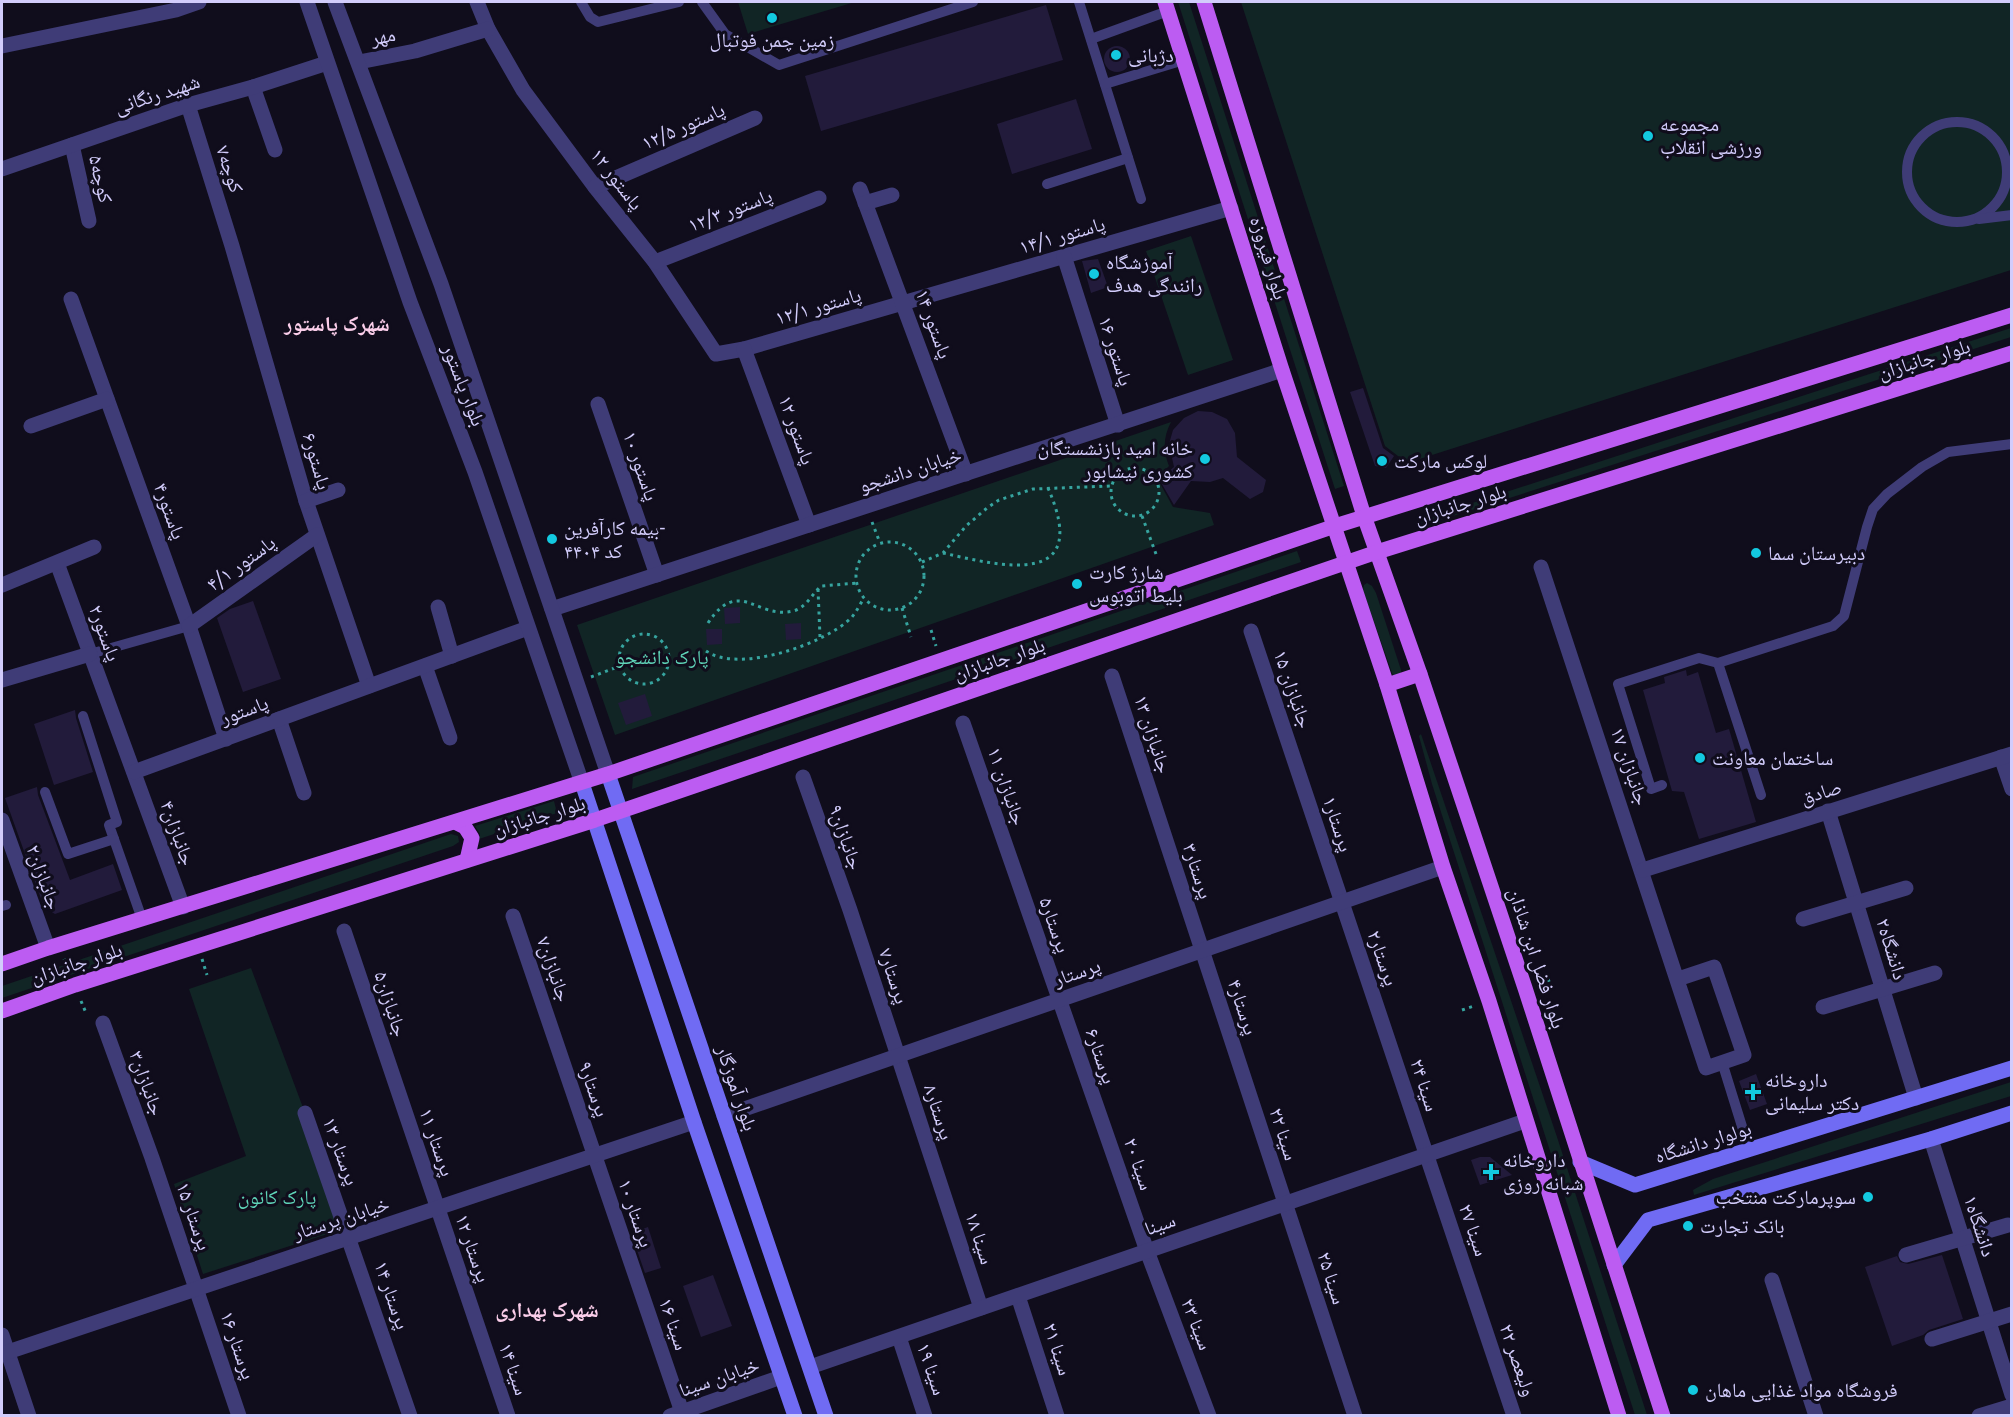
<svg xmlns="http://www.w3.org/2000/svg" width="2013" height="1417" font-family="Ubuntu,'Noto Naskh Arabic',sans-serif">
<style>
.green{fill:#112525}
.building{fill:#221b3b}
.lines{fill:none;stroke-linecap:round;stroke-linejoin:round}
.path{stroke:#36a49f;stroke-width:3;stroke-dasharray:3 4.5;stroke-linecap:butt}
.service{stroke:#3f3c77;stroke-width:10}
.minor{stroke:#3f3c77;stroke-width:15}
.tertiary{stroke:#3f3c77;stroke-width:15}
.secondary{stroke:#706bf3;stroke-width:15}
.primary{stroke:#bc5cf2;stroke-width:15}
.poi-dot{fill:#13c9e0;stroke:#100d1c;stroke-width:2}
.labels{text-anchor:middle;stroke-width:6;stroke-linejoin:round;paint-order:stroke}
.street-label{font-size:20px;fill:#d2ccfb;stroke:#100d1c}
.poi-label{font-size:20px;fill:#d2ccfb;stroke:#100d1c;text-anchor:start}
.park-label{font-size:20px;fill:#5fd4b8;stroke:#100d1c}
.neighbourhood-label{font-size:21px;font-weight:bold;fill:#fbceea;stroke:#100d1c}
</style>
<rect width="100%" height="100%" fill="#100d1c"/>
<!-- green -->
<g class="green">
<path d="M738,2H855L748,34Z"/>
<path d="M1178,2H1189L1344,486L1335,489Z"/>
<path d="M1241,2H2011V270L1407,463L1385,446Z"/>
<path d="M1191,236L1233,360L1188,375L1146,251Z"/>
<path d="M2011,328V337L1422,526L1414,522Z"/>
<path d="M1171,422C1163,437 1163,451 1169,466L1157,478L1173,507L1210,513L1214,525L615,735L577,625Z"/>
<path d="M1297,551L1301,562L632,789L633,777Z"/>
<path d="M1367,583L1372,586L1376,593L1401,670V675L1394,676L1392,673L1363,590L1364,585Z"/>
<path d="M1421,734L1557,1137L1647,1415H1635L1432,784L1419,736Z"/>
<path d="M554,801L557,813L479,839L480,834L475,826Z"/>
<path d="M451,834L458,836L459,842L453,846L2,998V986Z"/>
<path d="M251,968L305,1113L340,1230L203,1274L174,1184L246,1156L189,989Z"/>
<path d="M2011,1082V1096L1694,1195L1693,1190L1713,1179Z"/>
</g>
<!-- building -->
<g class="building">
<path d="M1046,5L1063,60L821,131L805,76Z"/>
<circle cx="1117" cy="59" r="13"/>
<path d="M1076,99L1092,149L1012,174L997,124Z"/>
<path d="M1098,259L1108,287L1091,293L1082,261Z"/>
<path d="M1363,388L1383,448L1394,456L1386,468L1375,466L1350,392Z"/>
<path d="M1198,411L1212,412L1227,419L1235,433L1237,457L1266,480L1263,492L1250,499L1223,478L1210,482L1191,481L1174,505L1159,479L1174,467L1169,444L1173,430L1184,418Z"/>
<path d="M253,601L281,679L243,692L217,618L230,609Z"/>
<path d="M740,607V623L725,624L724,608Z"/>
<path d="M801,623V639L786,640L785,624Z"/>
<path d="M706,629H722V644L707,645Z"/>
<path d="M1686,670L1687,676L1698,672L1716,733L1729,729L1756,822L1699,839L1684,792L1672,791L1643,690L1665,683L1664,677Z"/>
<path d="M645,694L652,716L626,725L618,703Z"/>
<path d="M75,710L76,718L93,772L54,785L34,724Z"/>
<path d="M37,787L38,795L70,880L113,864L122,890L55,914L44,907L5,798Z"/>
<path d="M1756,1074L1767,1104L1750,1110L1739,1081Z"/>
<path d="M1480,1157H1490L1512,1175L1480,1185L1471,1160Z"/>
<path d="M648,1227L661,1268L645,1273L631,1233Z"/>
<path d="M1942,1255L1963,1319L1929,1330L1923,1335L1892,1346L1865,1267L1897,1256L1900,1262L1908,1264Z"/>
<path d="M713,1275L732,1326L701,1337L683,1286Z"/>
</g>
<g class="lines">
<!-- path -->
<g class="path">
<circle cx="1135" cy="492" r="24"/>
<path d="M1142,516L1156,554"/>
<path d="M872,522L880,543"/>
<circle cx="890" cy="576" r="34"/>
<path d="M943,553C1004,567 1092,588 1048,488"/>
<path d="M922,562L943,553L966,526L987,508L999,500L1033,489L1111,486"/>
<path d="M818,589L820,637"/>
<path d="M902,608L911,637"/>
<path d="M708,623C739,576 757,620 793,611C806,608 812,594 821,586L857,583"/>
<path d="M931,630L936,646"/>
<circle cx="644" cy="659" r="25"/>
<path d="M706,651C738,674 826,644 852,617C857,611 860,604 864,598"/>
<path d="M591,677L620,666"/>
<path d="M64,959L70,972"/>
<path d="M202,959L207,975"/>
<path d="M1540,983L1553,979"/>
<path d="M81,1001L86,1013"/>
<path d="M1462,1010L1474,1006"/>
<path d="M1519,1187L1532,1184"/>
</g>
<!-- service -->
<g class="service">
<path d="M581,2L590,17L598,22L679,2"/>
<path d="M702,2L725,34L779,65L973,2"/>
<path d="M1079,2L1141,199"/>
<path d="M1091,39L1168,11"/>
<path d="M1105,84L1184,60"/>
<circle cx="1957" cy="172" r="50"/>
<path d="M1047,184L1128,158"/>
<path d="M1979,219L2012,215"/>
<path d="M90,654L189,626"/>
<path d="M83,716L117,822L109,825L142,919"/>
<path d="M1662,785L1651,789L1618,684L1699,658L1718,663"/>
<path d="M45,792L68,854L114,839"/>
<path d="M1761,795L1718,663L1833,626L1844,616L1867,527L1873,509L1887,494L1922,467L1948,452L2012,444"/>
<path d="M2,906L6,905"/>
<path d="M1722,1062L1749,1149"/>
</g>
<!-- minor -->
<g class="minor">
<path d="M477,2L488,29L523,90L595,187L655,262L716,354L744,349L1231,208"/>
<path d="M2,46L176,10L199,2"/>
<path d="M359,62L415,51L488,29"/>
<path d="M253,87L275,150"/>
<path d="M188,105L232,246L306,501L369,686"/>
<path d="M72,145L89,221"/>
<path d="M2,169L188,105L253,87L327,63"/>
<path d="M595,187L755,118"/>
<path d="M860,189L966,474"/>
<path d="M865,203L892,195"/>
<path d="M1064,256L1118,425"/>
<path d="M655,262L819,198"/>
<path d="M71,299L189,626L226,739"/>
<path d="M744,349L809,525"/>
<path d="M598,404L657,575"/>
<path d="M31,426L107,399"/>
<path d="M306,501L338,490"/>
<path d="M57,563L183,907"/>
<path d="M1541,567C1597,734 1652,901 1706,1068L1744,1055L1714,967L1678,979"/>
<path d="M2,585L94,547"/>
<path d="M438,607L452,656"/>
<path d="M552,609L1282,370"/>
<path d="M189,626L317,535"/>
<path d="M1251,631L1514,1416"/>
<path d="M425,666L450,738"/>
<path d="M1112,676L1355,1416"/>
<path d="M2,680L90,654"/>
<path d="M279,719L304,793"/>
<path d="M963,723L1147,1251L1209,1416"/>
<path d="M2001,757L2012,789"/>
<path d="M134,772L528,628"/>
<path d="M803,777L850,910L981,1308"/>
<path d="M1828,811L1916,1098"/>
<path d="M2,820L48,948"/>
<path d="M1643,870L2012,754"/>
<path d="M513,916L682,1412"/>
<path d="M1803,919L1906,888"/>
<path d="M344,931L508,1416"/>
<path d="M1823,1007L1935,973"/>
<path d="M103,1023L152,1158L239,1416"/>
<path d="M305,1113L410,1416"/>
<path d="M1931,1139L2012,1395"/>
<path d="M1906,1255L2008,1225"/>
<path d="M1772,1280L1816,1416"/>
<path d="M1018,1296L1057,1416"/>
<path d="M2,1335L29,1416"/>
<path d="M899,1337L925,1416"/>
<path d="M1932,1339L2012,1314"/>
<path d="M1979,1416L2012,1406"/>
</g>
<!-- tertiary -->
<g class="tertiary">
<path d="M307,2L410,302L475,472L582,783"/>
<path d="M335,2L441,284L608,774"/>
<path d="M724,1116L1443,867"/>
<path d="M2,1354L694,1122"/>
<path d="M810,1367L1525,1121"/>
<path d="M670,1416L781,1377"/>
</g>
<!-- secondary -->
<g class="secondary">
<path d="M608,774L826,1416"/>
<path d="M582,783L694,1122L795,1416"/>
<path d="M1580,1162L1635,1185L2012,1068"/>
<path d="M1614,1265L1648,1220L1931,1139L2012,1113"/>
</g>
<!-- primary -->
<g class="primary">
<path d="M1165,2L1282,370L1387,685L1443,867L1489,1001L1619,1416"/>
<path d="M1204,2L1364,516L1420,674L1525,988L1663,1416"/>
<path d="M1387,685L1420,674"/>
<path d="M455,822L465,827L472,838L467,860"/>
<path d="M2,964L48,948L608,774L1335,526L2012,315"/>
<path d="M2,1011L75,985L595,820L1377,552L2012,353"/>
</g>
</g>
<!-- markers -->
<g class="poi-dot">
<circle cx="772" cy="18" r="6"/>
<circle cx="1116" cy="55" r="6"/>
<circle cx="1648" cy="136" r="6"/>
<circle cx="1094" cy="274" r="6"/>
<circle cx="1205" cy="459" r="6"/>
<circle cx="1382" cy="461" r="6"/>
<circle cx="552" cy="539" r="6"/>
<circle cx="1756" cy="553" r="6"/>
<circle cx="1077" cy="584" r="6"/>
<circle cx="1700" cy="758" r="6"/>
<path d="M1750 1083h6v6h6v6h-6v6h-6v-6h-6v-6h6z"/>
<path d="M1488 1163h6v6h6v6h-6v6h-6v-6h-6v-6h6z"/>
<circle cx="1868" cy="1197" r="6"/>
<circle cx="1688" cy="1226" r="6"/>
<circle cx="1693" cy="1390" r="6"/>
</g>
<g class="labels">
<!-- street labels -->
<g class="street-label">
<text transform="translate(383 36) rotate(-11)" y="7">مهر</text>
<text transform="translate(157 94) rotate(-18)" y="7">شهید رنگانی</text>
<text transform="translate(683 126) rotate(-24)" y="7">پاستور ۱۲/۵</text>
<text transform="translate(230 169) rotate(72)" y="7">کوچه۷</text>
<text transform="translate(101 179) rotate(77)" y="7">کوچه۵</text>
<text transform="translate(617 179) rotate(52)" y="7">۱۲ پاستور</text>
<text transform="translate(730 210) rotate(-21)" y="7">پاستور ۱۲/۳</text>
<text transform="translate(1062 235) rotate(-16)" y="7">پاستور ۱۴/۱</text>
<text transform="translate(1269 258) rotate(73)" y="7">بلوار فیروزه</text>
<text transform="translate(818 306) rotate(-16)" y="7">پاستور ۱۲/۱</text>
<text transform="translate(934 324) rotate(70)" y="7">پاستور ۱۴</text>
<text transform="translate(1116 351) rotate(72)" y="7">پاستور ۱۶</text>
<text transform="translate(1924 359) rotate(-17)" y="7">بلوار جانبازان</text>
<text transform="translate(464 385) rotate(69)" y="7">بلوار پاستور</text>
<text transform="translate(797 430) rotate(70)" y="7">پاستور ۱۲</text>
<text transform="translate(317 461) rotate(74)" y="7">پاستور۶</text>
<text transform="translate(641 466) rotate(71)" y="7">پاستور ۱۰</text>
<text transform="translate(910 470) rotate(-18)" y="7">خیابان دانشجو</text>
<text transform="translate(1460 504) rotate(-17)" y="7">بلوار جانبازان</text>
<text transform="translate(170 511) rotate(70)" y="7">پاستور۴</text>
<text transform="translate(241 563) rotate(-36)" y="7">پاستور ۴/۱</text>
<text transform="translate(105 633) rotate(70)" y="7">پاستور۲</text>
<text transform="translate(999 659) rotate(-19)" y="7">بلوار جانبازان</text>
<text transform="translate(1293 689) rotate(71)" y="7">جانبازان ۱۵</text>
<text transform="translate(244 710) rotate(-20)" y="7">پاستور</text>
<text transform="translate(1153 734) rotate(72)" y="7">جانبازان ۱۳</text>
<text transform="translate(1630 766) rotate(71)" y="7">جانبازان ۱۷</text>
<text transform="translate(1007 786) rotate(71)" y="7">جانبازان ۱۱</text>
<text transform="translate(1821 792) rotate(-17)" y="7">صادق</text>
<text transform="translate(539 816) rotate(-17)" y="7">بلوار جانبازان</text>
<text transform="translate(1338 824) rotate(72)" y="7">پرستار۱</text>
<text transform="translate(178 833) rotate(70)" y="7">جانبازان۴</text>
<text transform="translate(846 837) rotate(71)" y="7">جانبازان۹</text>
<text transform="translate(1198 871) rotate(72)" y="7">پرستار۳</text>
<text transform="translate(44 877) rotate(70)" y="7">جانبازان۲</text>
<text transform="translate(1055 925) rotate(71)" y="7">پرستار۵</text>
<text transform="translate(1892 949) rotate(73)" y="7">دانشگاه۲</text>
<text transform="translate(1383 958) rotate(71)" y="7">پرستار۲</text>
<text transform="translate(1537 958) rotate(72)" y="7">بلوار فضل ابن شاذان</text>
<text transform="translate(76 963) rotate(-18)" y="7">بلوار جانبازان</text>
<text transform="translate(554 969) rotate(71)" y="7">جانبازان۷</text>
<text transform="translate(1077 972) rotate(-19)" y="7">پرستار</text>
<text transform="translate(894 976) rotate(72)" y="7">پرستار۷</text>
<text transform="translate(391 1004) rotate(72)" y="7">جانبازان۵</text>
<text transform="translate(1243 1007) rotate(72)" y="7">پرستار۴</text>
<text transform="translate(1101 1056) rotate(71)" y="7">پرستار۶</text>
<text transform="translate(147 1083) rotate(70)" y="7">جانبازان۳</text>
<text transform="translate(1425 1085) rotate(72)" y="7">سینا ۲۴</text>
<text transform="translate(737 1088) rotate(71)" y="7">بلوار آموزگار</text>
<text transform="translate(594 1089) rotate(71)" y="7">پرستار۹</text>
<text transform="translate(939 1112) rotate(72)" y="7">پرستار۸</text>
<text transform="translate(1284 1134) rotate(72)" y="7">سینا ۲۲</text>
<text transform="translate(437 1142) rotate(71)" y="7">پرستار ۱۱</text>
<text transform="translate(1703 1142) rotate(-17)" y="7">بولوار دانشگاه</text>
<text transform="translate(341 1151) rotate(70)" y="7">پرستار ۱۳</text>
<text transform="translate(1139 1164) rotate(71)" y="7">سینا ۲۰</text>
<text transform="translate(636 1213) rotate(71)" y="7">پرستار ۱۰</text>
<text transform="translate(194 1216) rotate(71)" y="7">پرستار ۱۵</text>
<text transform="translate(341 1218) rotate(-18)" y="7">خیابان پرستار</text>
<text transform="translate(1160 1224) rotate(-19)" y="7">سینا</text>
<text transform="translate(1980 1226) rotate(72)" y="7">دانشگاه۱</text>
<text transform="translate(1474 1230) rotate(71)" y="7">سینا ۲۷</text>
<text transform="translate(980 1238) rotate(72)" y="7">سینا ۱۸</text>
<text transform="translate(473 1248) rotate(71)" y="7">پرستار ۱۲</text>
<text transform="translate(1332 1278) rotate(72)" y="7">سینا ۲۵</text>
<text transform="translate(392 1295) rotate(71)" y="7">پرستار ۱۴</text>
<text transform="translate(674 1324) rotate(71)" y="7">سینا ۱۶</text>
<text transform="translate(1197 1324) rotate(69)" y="7">سینا ۲۳</text>
<text transform="translate(238 1345) rotate(71)" y="7">پرستار ۱۶</text>
<text transform="translate(1058 1349) rotate(72)" y="7">سینا ۲۱</text>
<text transform="translate(1518 1360) rotate(71)" y="7">ولیعصر ۲۲</text>
<text transform="translate(514 1369) rotate(71)" y="7">سینا ۱۴</text>
<text transform="translate(932 1369) rotate(71)" y="7">سینا ۱۹</text>
<text transform="translate(719 1377) rotate(-19)" y="7">خیابان سینا</text>
</g>
<!-- poi labels -->
<g class="poi-label">
<text x="772" y="47" text-anchor="middle">زمین چمن فوتبال</text>
<text x="1128" y="62">دژبانی</text>
<text x="1660" y="131">مجموعه<tspan x="1660" dy="23">ورزشی انقلاب</tspan></text>
<text x="1106" y="269">آموزشگاه<tspan x="1106" dy="23">رانندگی هدف</tspan></text>
<text x="1193" y="455" text-anchor="end">خانه امید بازنشستگان<tspan x="1193" dy="23">کشوری نیشابور</tspan></text>
<text x="1394" y="468">لوکس مارکت</text>
<text x="564" y="535">بیمه کارآفرین-<tspan x="564" dy="23">کد ۴۴۰۴</tspan></text>
<text x="1768" y="560">دبیرستان سما</text>
<text x="1089" y="579">شارژ کارت<tspan x="1089" dy="23">بلیط اتوبوس</tspan></text>
<text x="1712" y="765">ساختمان معاونت</text>
<text x="1765" y="1087">داروخانه<tspan x="1765" dy="23">دکتر سلیمانی</tspan></text>
<text x="1503" y="1167">داروخانه<tspan x="1503" dy="23">شبانه روزی</tspan></text>
<text x="1856" y="1204" text-anchor="end">سوپرمارکت منتخب</text>
<text x="1700" y="1233">بانک تجارت</text>
<text x="1705" y="1397">فروشگاه مواد غذایی ماهان</text>
</g>
<!-- park labels -->
<g class="park-label">
<text x="662" y="664">پارک دانشجو</text>
<text x="277" y="1204">پارک کانون</text>
</g>
<!-- neighbourhood labels -->
<g class="neighbourhood-label">
<text x="337" y="331">شهرک پاستور</text>
<text x="547" y="1317">شهرک بهداری</text>
</g>
</g>
<!-- border -->
<rect width="2013" height="1417" fill="none" stroke="#d2ccfb" stroke-width="6"/>
</svg>
